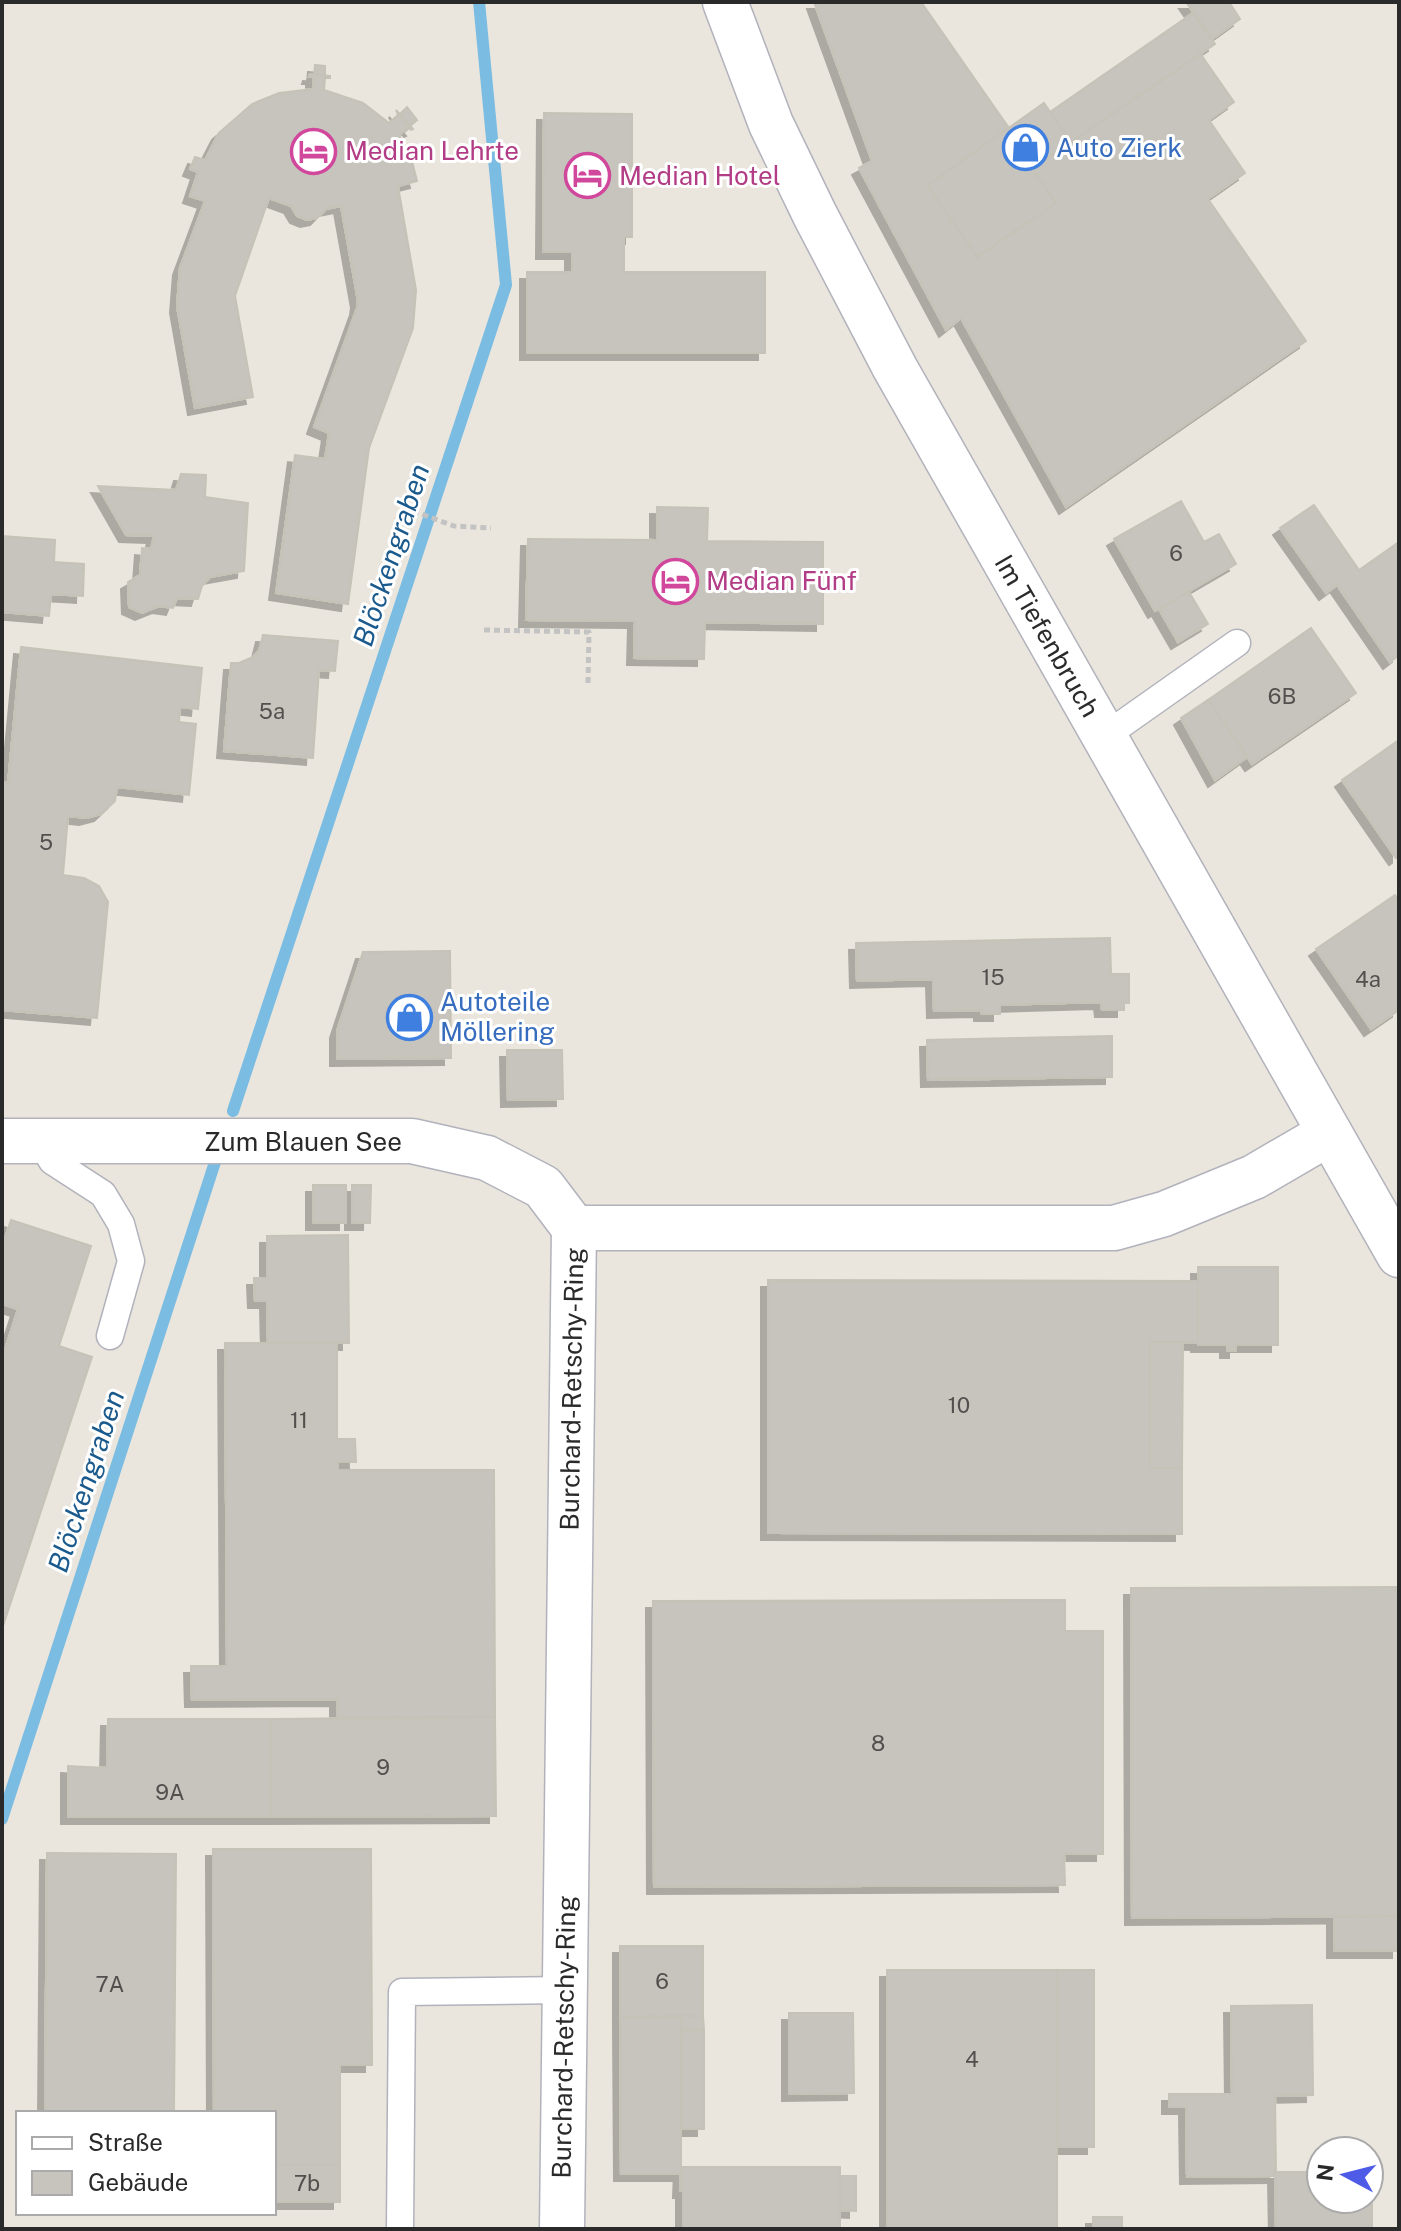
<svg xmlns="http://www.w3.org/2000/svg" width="1401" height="2231" font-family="'Public Sans',sans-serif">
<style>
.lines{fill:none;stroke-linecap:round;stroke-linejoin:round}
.stream{stroke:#7bbce2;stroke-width:12}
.building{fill:#c6c4bc;stroke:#c6c2b7;stroke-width:2;filter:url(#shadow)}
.service-casing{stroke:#b1b2bc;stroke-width:29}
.minor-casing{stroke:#b1b2bc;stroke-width:47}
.path{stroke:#c3c3c3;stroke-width:5;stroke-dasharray:6 4;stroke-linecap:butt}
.service{stroke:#fff;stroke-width:26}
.minor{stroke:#fff;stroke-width:44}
.labels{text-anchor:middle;stroke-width:6;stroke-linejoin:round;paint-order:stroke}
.number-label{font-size:22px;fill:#51504e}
.shop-label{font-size:26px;fill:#366cbe;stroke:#fff;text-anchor:start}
.hotel-label{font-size:26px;fill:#b23c85;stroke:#fff;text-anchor:start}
.street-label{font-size:26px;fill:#2a2a2a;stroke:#fff}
.water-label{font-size:28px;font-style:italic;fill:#1b5a8c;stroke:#fff}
</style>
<defs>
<filter id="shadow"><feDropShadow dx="-7" dy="7" stdDeviation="0" flood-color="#0004"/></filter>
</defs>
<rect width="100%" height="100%" fill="#eae6dd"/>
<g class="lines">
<!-- stream -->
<g class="stream">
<path d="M233,1111L506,285L479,2"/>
<path d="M2,1819L216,1159"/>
</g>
</g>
<!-- building -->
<g class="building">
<path d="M814,2H921L1009,128L928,185L977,257L1056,203L1032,169L1199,52L1234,102L1209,120L1245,173L1208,199L1306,341L1066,507L961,318L946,330L859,168L872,161Z"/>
<path d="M1186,2H1229L1240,19L1212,39Z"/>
<path d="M1193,13L1215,44L1071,142L1050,112Z"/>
<path d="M315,65L325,66V76L314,75Z"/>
<path d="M310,74L330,76V78H325L324,90L363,103L389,123L398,115L396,110L413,129L411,130L409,127L399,135L411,157L417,181L398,186L416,290L413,328L369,448L348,604L276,593L295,455L325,459L329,433L314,427L357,308L358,301L341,206L326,209L317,218L307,220L297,216L291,206L269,198L235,296L253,397L195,408L177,306L180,268L205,201L190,196L198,172L190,169L195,157L205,160L219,133L252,104L279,93L313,89V77H309Z"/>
<path d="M1044,103L1071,142L1032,169L1056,203L977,257L928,185Z"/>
<path d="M407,107L417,120L410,126L400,114Z"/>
<path d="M544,113L632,114V237H624V272H765V353H527V272H572V252H543Z"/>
<path d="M181,474L206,475L205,497L248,503L244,571L210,577L202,586L198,599L177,598L173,608L159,606L142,613L129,607L128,582L140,575L142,548L151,549L154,536L126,535L98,486L176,490Z"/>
<path d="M1181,501L1204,542L1219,534L1236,564L1155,611L1114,539Z"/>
<path d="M1314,505L1359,570L1399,542V655L1390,662L1337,585L1326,593L1280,528Z"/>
<path d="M657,507L708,508L707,541L823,542V624L705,622L704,659L634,658L635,621L526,620L528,539L657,540Z"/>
<path d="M2,536L55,540L54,562L84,564L83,596L51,594L49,616L2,612Z"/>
<path d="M1189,592L1208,624L1178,642L1159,609Z"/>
<path d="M1311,628L1356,693L1252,764L1208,700Z"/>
<path d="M263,635L338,641L335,671L319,670L313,758L224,751L231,663H239L253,657L259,651Z"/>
<path d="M21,647L202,668L198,709L180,707L179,722L196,724L189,795L117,787L115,801L101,814L86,818L68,816L63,875L84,878L99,886L108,902L97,1018L2,1010V782L8,783Z"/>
<path d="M1208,700L1247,757L1215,780L1181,718Z"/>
<path d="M1399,740V856L1396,858L1342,780Z"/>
<path d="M1395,895L1399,900V1010L1371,1029L1316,949Z"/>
<path d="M1110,938L1111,974H1129V1003H1124V1010H1102L1101,1002L1000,1005V1014H981V1010L934,1011L933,979L857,981L856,943Z"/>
<path d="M450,951L451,1058L337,1059V1031L363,952Z"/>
<path d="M1112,1036V1077L928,1080L927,1040Z"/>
<path d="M507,1050H562L563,1099L508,1100Z"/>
<rect x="313" y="1185" width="33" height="38"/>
<path d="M352,1185H371L370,1223H352Z"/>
<path d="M11,1220L91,1246L59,1346L92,1357L2,1629V1359L18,1309L2,1304V1247Z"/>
<path d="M348,1235L349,1343H268L267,1301H255L254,1278H267V1236Z"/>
<path d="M1198,1267H1278V1345H1236V1351H1227V1345H1198Z"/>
<path d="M768,1280L1198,1281V1343L1150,1342V1468H1182V1534L768,1533Z"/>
<path d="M1150,1342H1183L1182,1468H1150Z"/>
<path d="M225,1343H337V1439H355L356,1462H338V1470H494L495,1717L337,1718V1699L192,1700L191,1666H227Z"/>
<path d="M1399,1587V1916L1132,1918L1131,1588Z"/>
<path d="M1065,1600V1631H1103V1854H1064L1065,1885L654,1887L653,1601Z"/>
<path d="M495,1717L496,1816L271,1817V1719Z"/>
<path d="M108,1719H271V1817H68V1766L107,1768Z"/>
<path d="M213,1849H371L372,2065H340V2165H274V2113H214Z"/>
<path d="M47,1853L176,1854L174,2113H45Z"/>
<path d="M1399,1916V1951H1334V1917Z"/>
<path d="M620,1946H703V2016L620,2017Z"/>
<rect x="887" y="1970" width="170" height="259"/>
<rect x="1057" y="1970" width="37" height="177"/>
<path d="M1312,2005L1313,2095L1275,2096L1276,2176L1187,2177L1186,2107H1169V2094H1232L1231,2006Z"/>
<path d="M789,2013H853L854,2093L789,2094Z"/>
<path d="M681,2016H703L704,2030L681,2031Z"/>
<path d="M681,2016V2174H621L620,2017Z"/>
<path d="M704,2030V2129H682L681,2031Z"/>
<rect x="274" y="2165" width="66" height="37"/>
<path d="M681,2167H840V2229H683V2191H680Z"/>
<path d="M1275,2172H1321V2199H1369V2172H1372V2229H1276Z"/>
<path d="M840,2176H856V2211L840,2210Z"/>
<rect x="1093" y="2217" width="29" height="12"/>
</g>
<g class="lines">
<defs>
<g id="service">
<path d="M1105,736L1237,643"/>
<path d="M40,1141L52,1161L103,1194L121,1224L131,1261L110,1336"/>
<path d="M400,2229L402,1992L565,1990"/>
</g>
<g id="minor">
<path d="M725,2L771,124L815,215L895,368L1399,1255"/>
<path d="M2,1141H412L487,1158L543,1187L574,1228"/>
<path d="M574,1228H1114L1164,1214L1254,1177L1328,1134"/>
<path d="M562,2229L574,1228"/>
</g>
</defs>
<!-- service casing -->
<use href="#service" class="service-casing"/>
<!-- minor casing -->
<use href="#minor" class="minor-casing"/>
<!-- path -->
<g class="path">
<path d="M413,511L454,526L491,528"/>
<path d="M484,630L589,632L588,685"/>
</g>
<!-- service -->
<use href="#service" class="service"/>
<!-- minor -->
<use href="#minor" class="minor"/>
</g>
<!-- icons -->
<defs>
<symbol id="shop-ring" viewBox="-11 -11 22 22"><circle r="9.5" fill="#fff" stroke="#3f7fe0" stroke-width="1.5"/><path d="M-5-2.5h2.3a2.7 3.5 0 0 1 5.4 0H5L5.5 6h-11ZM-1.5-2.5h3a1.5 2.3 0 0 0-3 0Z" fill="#3f7fe0"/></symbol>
<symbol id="hotel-ring" viewBox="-11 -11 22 22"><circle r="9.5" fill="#fff" stroke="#d1479c" stroke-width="1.5"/><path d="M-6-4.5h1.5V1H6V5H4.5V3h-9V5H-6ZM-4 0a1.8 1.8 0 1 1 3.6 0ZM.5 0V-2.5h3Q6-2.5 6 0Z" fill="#d1479c"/></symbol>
</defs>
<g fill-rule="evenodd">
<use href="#shop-ring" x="1000" y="122" width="51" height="51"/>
<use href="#hotel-ring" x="288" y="126" width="51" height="51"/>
<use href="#hotel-ring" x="562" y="150" width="51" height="51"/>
<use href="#hotel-ring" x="650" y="556" width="51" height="51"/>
<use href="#shop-ring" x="384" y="992" width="51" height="51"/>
</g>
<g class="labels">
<!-- number labels -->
<g class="number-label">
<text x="1176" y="561">6</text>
<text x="1282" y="704">6B</text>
<text x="272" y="719">5a</text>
<text x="46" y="850">5</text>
<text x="993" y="985">15</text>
<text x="1368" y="987">4a</text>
<text x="959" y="1413">10</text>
<text x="299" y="1428">11</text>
<text x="878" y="1751">8</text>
<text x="383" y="1775">9</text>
<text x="170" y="1800">9A</text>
<text x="662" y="1989">6</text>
<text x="110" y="1992">7A</text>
<text x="972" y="2067">4</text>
<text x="307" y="2191">7b</text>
</g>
<!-- shop labels -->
<g class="shop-label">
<text x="1056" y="157">Auto Zierk</text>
<text x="440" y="1011">Autoteile<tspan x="440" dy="30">Möllering</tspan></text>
</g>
<!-- hotel labels -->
<g class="hotel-label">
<text x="345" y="160">Median Lehrte</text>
<text x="619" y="185">Median Hotel</text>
<text x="706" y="590">Median Fünf</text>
</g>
<!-- street labels -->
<g class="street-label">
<text transform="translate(1047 636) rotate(60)" y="9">Im Tiefenbruch</text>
<text x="303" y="1151">Zum Blauen See</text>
<text transform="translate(572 1389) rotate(-89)" y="9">Burchard-Retschy-Ring</text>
<text transform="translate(564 2037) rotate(-89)" y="9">Burchard-Retschy-Ring</text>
</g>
<!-- water labels -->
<g class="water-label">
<text transform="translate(391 555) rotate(-72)" y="10">Blöckengraben</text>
<text transform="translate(86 1481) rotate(-72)" y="10">Blöckengraben</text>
</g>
</g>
<!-- border -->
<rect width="1401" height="2231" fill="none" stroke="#2a2a2a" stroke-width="8"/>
<!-- legend -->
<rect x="16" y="2111" width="260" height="104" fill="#ffffff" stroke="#aaaaaa" stroke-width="2"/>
<rect x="32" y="2137" width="40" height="12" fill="#ffffff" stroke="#aaaaaa" stroke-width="2"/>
<text x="88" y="2151" font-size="24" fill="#2a2a2a">Straße</text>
<rect x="32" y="2171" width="40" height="24" fill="#c6c4bc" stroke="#aaaaaa" stroke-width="2"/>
<text x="88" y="2191" font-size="24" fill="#2a2a2a">Gebäude</text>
<!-- north arrow -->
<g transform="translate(1345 2175) rotate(277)"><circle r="38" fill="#ffffff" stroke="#aaaaaa" stroke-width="2"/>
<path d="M0-6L14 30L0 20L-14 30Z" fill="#4e5be7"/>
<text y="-12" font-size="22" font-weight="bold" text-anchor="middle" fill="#2a2a2a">N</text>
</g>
</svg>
